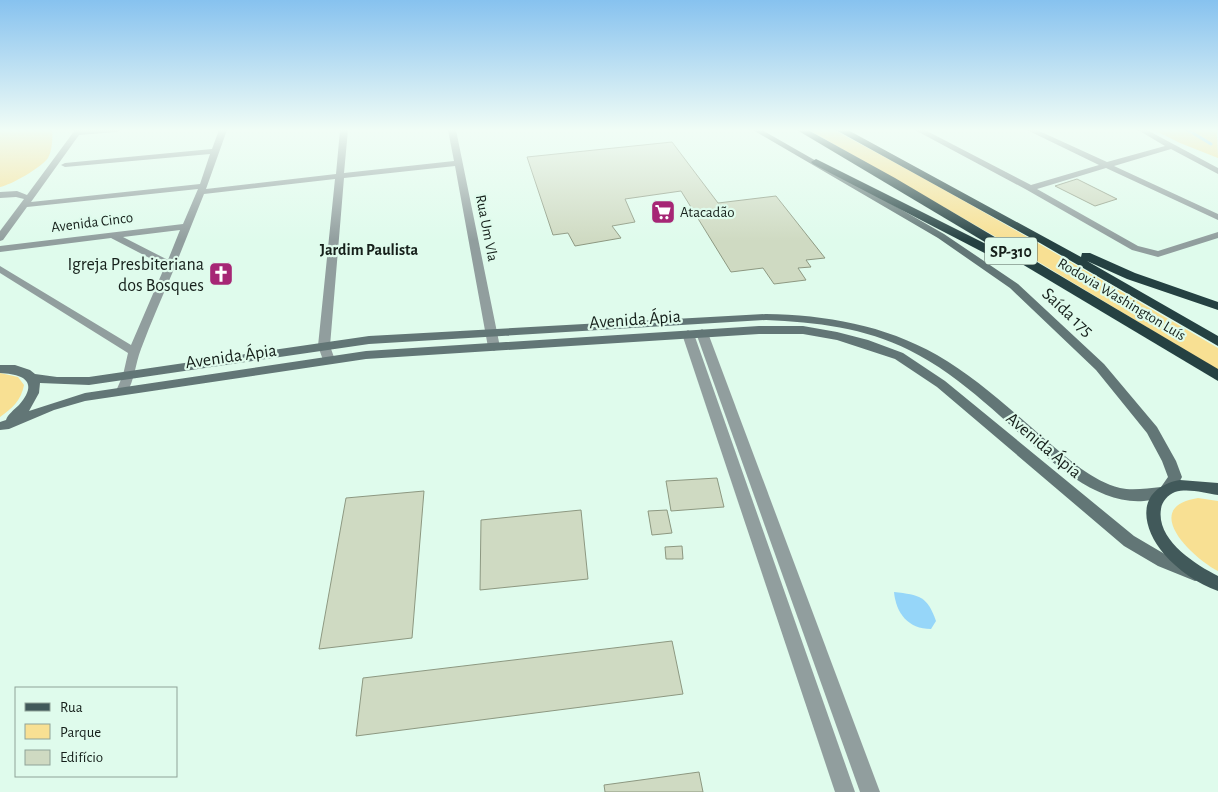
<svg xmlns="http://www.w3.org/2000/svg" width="1218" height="792" font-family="'Alegreya Sans',sans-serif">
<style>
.green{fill:#f8e093}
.water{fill:#96d6f9}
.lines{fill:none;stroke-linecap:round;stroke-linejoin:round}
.stream{stroke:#96d6f9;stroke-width:3}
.building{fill:#cfdac2;stroke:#8d9881}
.street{fill:#919e9e;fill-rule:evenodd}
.secondary{fill:#627676;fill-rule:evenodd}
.primary{fill:#41595a;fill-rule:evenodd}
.highway{fill:#254142;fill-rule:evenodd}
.labels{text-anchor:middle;stroke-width:4.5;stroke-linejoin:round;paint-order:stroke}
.far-poi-label{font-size:15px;fill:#16201b;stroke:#dffbec;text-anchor:start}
.far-street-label{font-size:15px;fill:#16201b;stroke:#dffbec}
.far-quarter-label{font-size:16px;font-weight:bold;fill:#16201b;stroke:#dffbec}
.shield{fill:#dffbec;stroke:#52625a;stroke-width:1}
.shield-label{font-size:16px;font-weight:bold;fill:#16201b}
.poi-label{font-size:18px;fill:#16201b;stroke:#dffbec;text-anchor:end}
.street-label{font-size:18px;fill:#16201b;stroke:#dffbec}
</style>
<rect width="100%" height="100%" fill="#dffbec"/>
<!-- green -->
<g class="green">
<path d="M0,130H52C53,137 52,151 48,158C42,167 11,185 0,187Z"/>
<path d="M809,130H834C965,199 1091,274 1218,348V370L1017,249Z"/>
<path d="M1154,130H1217L1218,158L1180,143Z"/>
<path d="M0,373L18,377L24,385C21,401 12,408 0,417Z"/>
<path d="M1198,498L1218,501V571C1191,557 1140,507 1198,498Z"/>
</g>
<!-- water -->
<path class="water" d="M894,592C920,595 927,596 936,621L931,629C908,629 896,613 894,592Z"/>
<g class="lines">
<!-- stream -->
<path class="stream" d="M1188,130L1211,144"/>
</g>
<!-- building -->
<g class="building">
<path d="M672,142L718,203L776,196L825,258L806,260L811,267L798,268L806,280L774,284L763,268L731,272L681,191L625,199L635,222L612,226L621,238L575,246L568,233L553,235L527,157Z"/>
<path d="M1077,179L1117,199L1095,206L1055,186Z"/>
<path d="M717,478L724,507L671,511L666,481Z"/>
<path d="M424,491L412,638L319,649L346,498Z"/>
<path d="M581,510L588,579L480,590L481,520Z"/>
<path d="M667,510L672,533L652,535L648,511Z"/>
<path d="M682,546L683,559H666L665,547Z"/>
<path d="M672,641L683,694L356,736L363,678Z"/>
<path d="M699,772L703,792H605L604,785Z"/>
</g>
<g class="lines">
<!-- street -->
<g class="street">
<path d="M75,130H121L117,132L79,135L31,202L200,184L210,154L65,167L61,165L65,163L212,149L219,130H227L206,189L336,174L340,130H348L344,173L454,161L448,130H456L500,347L494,351L488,347L455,166L344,178L330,346L335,360L329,364L323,360L318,346L335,179L204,194L176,264L177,266L174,269C163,295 151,322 141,349C135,364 135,380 126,394H118L116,391L123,375L128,353L0,273V266L131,345L165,266L111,238L0,252V246L183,224L198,189L27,207L3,240L0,241V231L24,199L16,197L0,198V192L17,191L27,195ZM180,230L168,260L123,237Z"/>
<path d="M915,130H925L1031,185L1099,165L1027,130H1037L1107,162L1165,146L1138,130H1147L1218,168V174L1171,149L1114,166L1218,214V220L1106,168L1037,189L1138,246L1158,251L1218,232V238L1158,257L1132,250L1027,190Z"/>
<path d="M702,329L708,333L880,792H860L696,333Z"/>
<path d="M688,330L694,334L855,792H835L682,334Z"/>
</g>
<!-- secondary -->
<path class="secondary" d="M753,130H762L944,234L1018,284L1104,364L1157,427L1176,461L1182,477C1172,496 1165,499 1144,501C1085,506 1027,437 984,402C961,382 937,364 909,350C865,328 816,322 766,320L369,344L89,385L40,383L39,393L29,411L85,393L366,351L759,326H803L837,332L868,340L903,353L945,381L1134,536L1168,556L1201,569L1203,574L1201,579L1195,581L1158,566L1124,546L937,387L895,359L837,340L803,334H759L366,359L85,401L54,410L9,429L0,430V422L6,420C8,414 14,410 19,405C39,382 24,374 0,373V365H15L30,370L35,374L57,377H89L369,336L766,314C826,315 884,325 937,355C977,378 1012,411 1047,441C1069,459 1092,481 1120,488C1133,491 1148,488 1161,487L1168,477L1162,461L1147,433L1096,370L1010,288L938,238Z"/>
<!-- primary -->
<path class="primary" d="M1180,480L1218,483V495C1205,493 1188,488 1175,492C1168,495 1162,501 1161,509C1156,540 1195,564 1218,576V591C1198,584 1178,570 1164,554C1140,526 1136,488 1180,480Z"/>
<!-- highway -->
<g class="highway">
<path d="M797,130H808L895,178L1218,369V381Z"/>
<path d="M836,130H848L1081,257L1082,253H1090L1135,273L1218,302V310L1127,279L1087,261L1218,336V346L1040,243Z"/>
<path d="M816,159L1006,254L1008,257L1006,260H998L813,164L811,162Z"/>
</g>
</g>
<!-- sky -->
<linearGradient id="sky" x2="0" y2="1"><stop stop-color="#87c2ef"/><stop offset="0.54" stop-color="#f1fdf6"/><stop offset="1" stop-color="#f1fdf6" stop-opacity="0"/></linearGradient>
<rect width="1218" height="241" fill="url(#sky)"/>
<!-- icons -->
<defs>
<symbol id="supermarket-square" viewBox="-11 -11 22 22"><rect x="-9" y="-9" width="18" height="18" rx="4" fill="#a62675" stroke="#dffbec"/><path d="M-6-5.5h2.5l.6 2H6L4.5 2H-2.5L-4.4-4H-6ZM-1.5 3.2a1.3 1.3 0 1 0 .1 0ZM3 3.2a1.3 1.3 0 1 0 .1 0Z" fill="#fff"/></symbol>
<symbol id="church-square" viewBox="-11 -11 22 22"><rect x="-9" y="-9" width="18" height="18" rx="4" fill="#a62675" stroke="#dffbec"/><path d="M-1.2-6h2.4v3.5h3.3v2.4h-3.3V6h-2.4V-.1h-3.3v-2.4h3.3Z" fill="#fff"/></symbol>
</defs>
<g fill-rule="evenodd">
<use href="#supermarket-square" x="649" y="198" width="28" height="28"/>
<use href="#church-square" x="207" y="260" width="28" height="28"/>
</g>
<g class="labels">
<!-- far-poi labels -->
<g class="far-poi-label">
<text x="680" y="217">Atacadão</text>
</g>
<!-- far-street labels -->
<g class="far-street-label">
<text transform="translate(92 222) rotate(-7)" y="5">Avenida Cinco</text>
<text transform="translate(487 228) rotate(79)" y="5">Rua Um Vla</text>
<text transform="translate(1122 299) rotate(31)" y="5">Rodovia Washington Luís</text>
</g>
<!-- far-quarter labels -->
<g class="far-quarter-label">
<text x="369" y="255">Jardim Paulista</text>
</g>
<!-- shield labels -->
<rect class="shield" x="985" y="237.5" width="52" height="27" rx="4"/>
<g class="shield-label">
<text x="1011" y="257">SP-310</text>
</g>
<!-- poi labels -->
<g class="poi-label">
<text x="204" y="270">Igreja Presbiteriana<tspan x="204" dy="21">dos Bosques</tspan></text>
</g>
<!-- street labels -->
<g class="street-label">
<text transform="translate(1068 312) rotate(43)" y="6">Saída 175</text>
<text transform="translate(635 319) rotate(-4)" y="6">Avenida Ápia</text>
<text transform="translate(231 356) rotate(-8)" y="6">Avenida Ápia</text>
<text transform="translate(1044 445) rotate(40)" y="6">Avenida Ápia</text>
</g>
</g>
<!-- legend -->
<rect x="15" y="687" width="162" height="90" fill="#dffbec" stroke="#8fa398"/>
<rect x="25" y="703" width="25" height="8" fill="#41595a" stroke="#8fa398"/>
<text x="60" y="712" font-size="15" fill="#16201b">Rua</text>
<rect x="25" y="724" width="25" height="15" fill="#f8e093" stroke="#8fa398"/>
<text x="60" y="737" font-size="15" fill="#16201b">Parque</text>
<rect x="25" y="750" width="25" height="15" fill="#cfdac2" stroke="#8fa398"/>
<text x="60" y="762" font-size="15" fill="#16201b">Edifício</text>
</svg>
